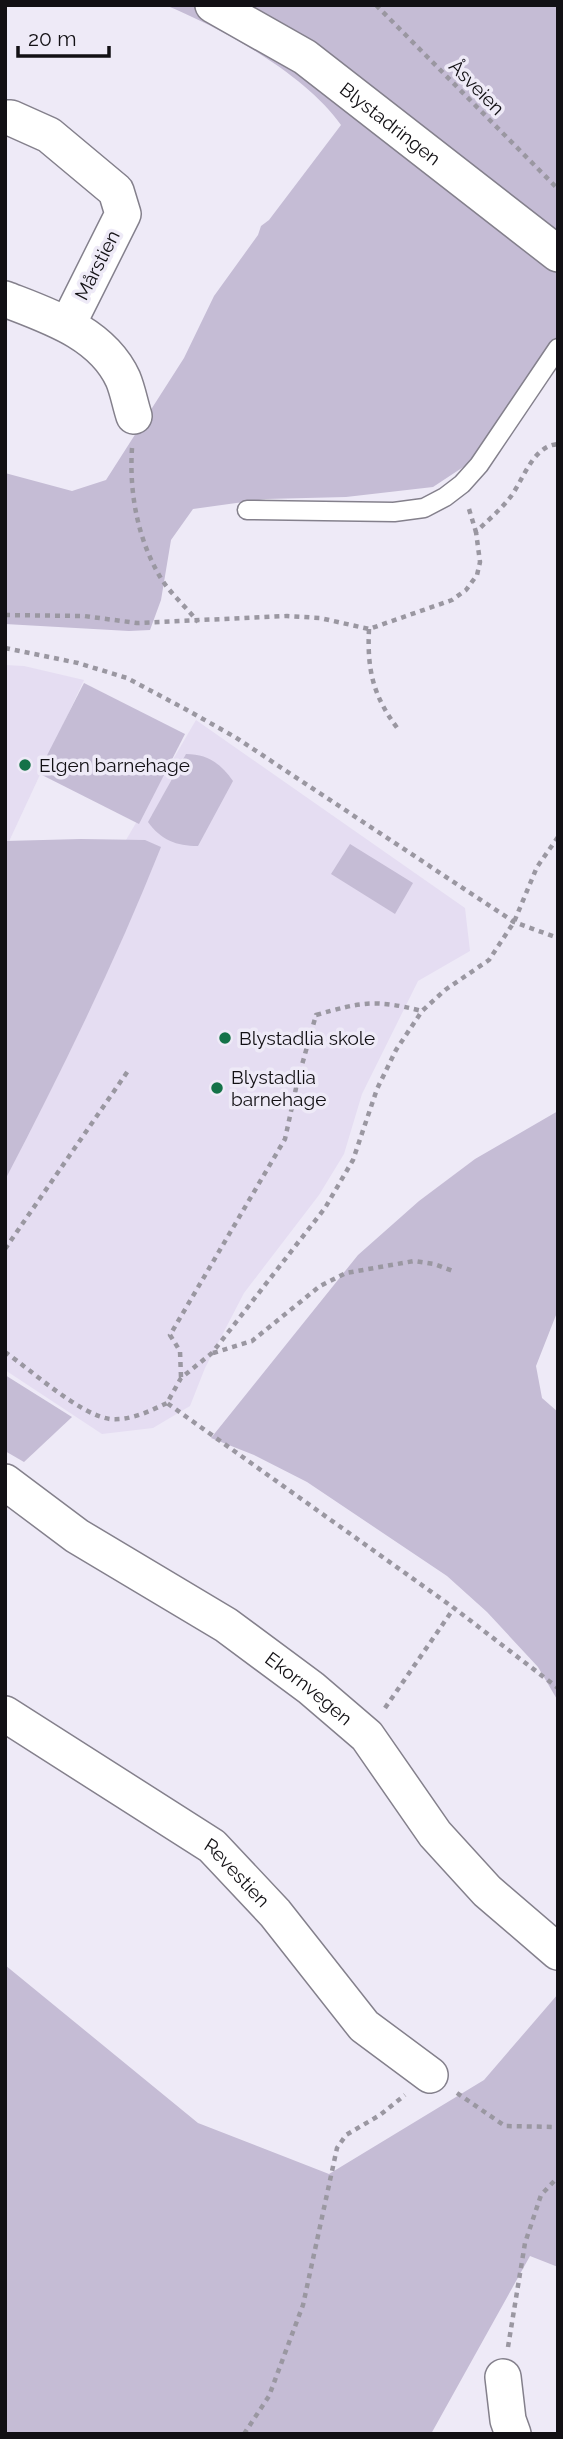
<svg xmlns="http://www.w3.org/2000/svg" width="563" height="2439" font-family="Raleway,sans-serif">
<style>
.built{fill:#e5ddf2}
.green{fill:#c5bcd5}
.lines{fill:none;stroke-linecap:round;stroke-linejoin:round}
.service-casing{stroke:#84808c;stroke-width:21}
.minor-casing{stroke:#84808c;stroke-width:38}
.path{stroke:#9a97a1;stroke-width:4.5;stroke-dasharray:5 5;stroke-linecap:butt}
.service{stroke:#fff;stroke-width:18}
.minor{stroke:#fff;stroke-width:35}
.poi-dot{fill:#147248;stroke:#eeeaf7;stroke-width:2.5}
.labels{text-anchor:middle;stroke-width:7;stroke-linejoin:round;paint-order:stroke}
.street-label{font-size:19px;fill:#121014;stroke:#eeeaf7}
.poi-label{font-size:19px;fill:#121014;stroke:#eeeaf7;text-anchor:start}
</style>
<rect width="100%" height="100%" fill="#eeeaf7"/>
<!-- built -->
<g class="built">
<path d="M5,665L24,666L84,680L5,850Z"/>
<path d="M196,720L465,908L470,951L418,981L362,1094L344,1154L319,1195L244,1293L205,1368L190,1406L153,1428L102,1434L5,1370V1127L126,840Z"/>
</g>
<!-- green -->
<g class="green">
<path d="M165,5H558V340L480,456L433,487L346,497L266,499L193,509L171,540L161,600L150,630L129,631L5,624V473L72,491L106,480L184,358L214,296L258,235L261,226L269,220L341,125C306,75 222,28 165,5Z"/>
<path d="M84,683L185,734L139,824L38,773Z"/>
<path d="M186,754C208,754 221,764 233,781L198,846C176,846 161,840 148,822Z"/>
<path d="M81,839L145,840L161,847C116,960 62,1071 5,1180V841Z"/>
<path d="M350,844L413,883L395,914L331,874Z"/>
<path d="M558,1111V1310L536,1366L542,1398L558,1412V1701L538,1667L487,1612L447,1576L307,1482L254,1455L211,1438L358,1255L419,1201L475,1159Z"/>
<path d="M5,1375L72,1417L24,1462L5,1451Z"/>
<path d="M5,1965L198,2123L329,2174L484,2080L558,1994V2267L530,2256L431,2434H5Z"/>
</g>
<g class="lines">
<defs>
<path id="service" d="M247,510L394,512L424,508L445,497L462,484L479,465L558,348"/>
<g id="minor">
<path id="s1" d="M213,5L305,57L558,254"/>
<path d="M5,118H11L49,135L116,191L123,214L68,324"/>
<path d="M5,299C49,316 102,333 123,379C128,391 130,404 134,416"/>
<path id="s2" d="M5,1482L77,1536L226,1625L311,1688L367,1736L435,1834L487,1891L558,1952"/>
<path id="s3" d="M5,1714L212,1846L275,1913L364,2026L430,2075"/>
<path d="M503,2377L508,2420L513,2434"/>
</g>
</defs>
<!-- service casing -->
<use href="#service" class="service-casing"/>
<!-- minor casing -->
<use href="#minor" class="minor-casing"/>
<!-- path -->
<g class="path">
<path d="M376,5L558,189"/>
<path d="M132,448C129,494 138,541 162,580C172,595 187,608 198,622"/>
<path d="M469,509L476,532"/>
<path d="M5,615L84,616L137,623L287,616L320,618L369,629L452,600L466,590L477,575L480,562L476,532C486,522 498,512 508,500C523,483 531,446 558,444"/>
<path d="M369,629C367,670 373,696 398,729"/>
<path d="M5,648L78,663L127,678L187,710L235,737L514,922L558,938"/>
<path d="M558,837L537,867L514,922L489,960L445,990L422,1011L396,1050L377,1089L353,1160L325,1208L212,1353L181,1378L167,1403L454,1608L558,1688"/>
<path d="M5,1249L130,1068"/>
<path d="M5,1352C31,1370 80,1415 110,1419C130,1421 150,1411 167,1403"/>
<path d="M213,1353L252,1341L320,1286L346,1273L414,1261L434,1264L453,1271"/>
<path d="M181,1377L180,1351L170,1335L285,1139L298,1079L316,1015C361,1002 375,999 422,1011"/>
<path d="M385,1708L454,1608"/>
<path d="M457,2093L505,2126L558,2127"/>
<path d="M508,2347L525,2243L541,2195L558,2177"/>
<path d="M244,2434L269,2396L303,2305L337,2148L346,2135L380,2115L405,2095"/>
</g>
<!-- service -->
<use href="#service" class="service"/>
<!-- minor -->
<use href="#minor" class="minor"/>
</g>
<!-- markers -->
<g class="poi-dot">
<circle cx="25" cy="765" r="7"/>
<circle cx="225" cy="1038" r="7"/>
<circle cx="217" cy="1088" r="7"/>
</g>
<g class="labels">
<!-- street labels -->
<g class="street-label">
<text transform="translate(477 87) rotate(45)" y="7">Åsveien</text>
<text dy="7" stroke="none"><textPath href="#s1" startOffset="214">Blystadringen</textPath></text>
<text transform="translate(97 265) rotate(-63)" y="7">Mårstien</text>
<text dy="7" stroke="none"><textPath href="#s2" startOffset="368">Ekornvegen</textPath></text>
<text dy="7" stroke="none"><textPath href="#s3" startOffset="282">Revestien</textPath></text>
</g>
<!-- poi labels -->
<g class="poi-label">
<text x="39" y="772">Elgen barnehage</text>
<text x="239" y="1045">Blystadlia skole</text>
<text x="231" y="1084">Blystadlia<tspan x="231" dy="22">barnehage</tspan></text>
</g>
</g>
<!-- border -->
<rect width="563" height="2439" fill="none" stroke="#121014" stroke-width="14"/>
<!-- scale -->
<path d="M18 46v10h91v-10" fill="none" stroke="#121014" stroke-width="3.5"/>
<text x="28" y="46" font-size="21" fill="#121014" stroke="#eeeaf7" stroke-width="5" paint-order="stroke">20 m</text>
</svg>
